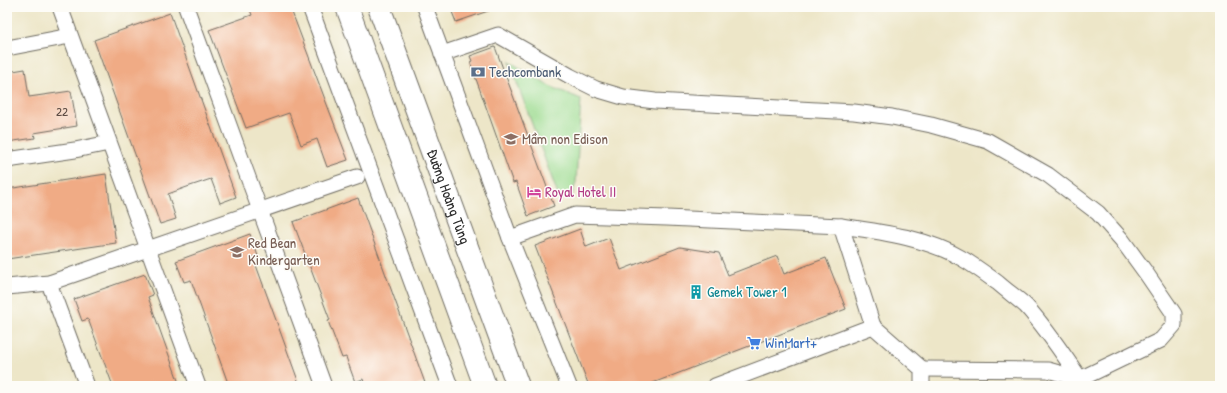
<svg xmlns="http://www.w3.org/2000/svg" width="1227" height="393" font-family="'Patrick Hand',sans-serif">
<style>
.green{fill:#9ddc91;stroke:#64845e}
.building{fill:#f0ab85}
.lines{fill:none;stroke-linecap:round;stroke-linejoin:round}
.minor-casing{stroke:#6f6c62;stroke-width:17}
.primary-casing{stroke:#6f6c62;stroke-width:24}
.minor{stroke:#fff;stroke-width:15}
.primary{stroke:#fff;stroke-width:22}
.labels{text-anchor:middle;stroke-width:3;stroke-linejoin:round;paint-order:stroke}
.number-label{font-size:13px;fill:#5c4b42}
.service-label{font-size:15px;fill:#4e5e75;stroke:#fdfcf7;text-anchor:start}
.education-label{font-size:15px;fill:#785e54;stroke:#fdfcf7;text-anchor:start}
.hotel-label{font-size:15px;fill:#b23c85;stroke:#fdfcf7;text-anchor:start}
.street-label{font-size:15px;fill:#2b2b2b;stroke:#fdfcf7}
.culture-label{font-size:15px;fill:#0d838f;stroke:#fdfcf7;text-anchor:start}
.shop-label{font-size:15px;fill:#366cbe;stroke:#fdfcf7;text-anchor:start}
</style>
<rect width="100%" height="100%" fill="#fdfcf7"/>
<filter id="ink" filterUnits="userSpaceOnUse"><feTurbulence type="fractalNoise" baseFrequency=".025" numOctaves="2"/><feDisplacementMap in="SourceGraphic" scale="8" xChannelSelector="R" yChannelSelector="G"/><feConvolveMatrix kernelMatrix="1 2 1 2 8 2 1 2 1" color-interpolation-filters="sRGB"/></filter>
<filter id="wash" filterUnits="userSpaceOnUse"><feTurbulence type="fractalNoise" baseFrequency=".012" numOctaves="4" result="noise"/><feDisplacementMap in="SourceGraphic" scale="16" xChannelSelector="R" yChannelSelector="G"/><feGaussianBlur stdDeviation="0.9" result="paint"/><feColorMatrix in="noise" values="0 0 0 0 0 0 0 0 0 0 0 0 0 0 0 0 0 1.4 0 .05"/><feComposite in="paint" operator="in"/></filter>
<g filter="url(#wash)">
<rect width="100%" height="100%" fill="#ede6c8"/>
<!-- green -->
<path class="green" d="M509,61L547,85L581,99L576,182L572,196L570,199L561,198L558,195Z"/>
<g id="blocks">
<!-- building -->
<g class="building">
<path d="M249,7H290L348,160L327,167L317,139L301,145L289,113L246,128L209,30L252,15Z"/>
<path d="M450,7H494V9L456,22Z"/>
<path d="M170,13L236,197L220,203L211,179L187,187L168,194L176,219L160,224L94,40Z"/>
<path d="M495,47L554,206L528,216L516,182L513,183L470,62L472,61L470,56Z"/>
<path d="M25,69L29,97L71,91L77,126L34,133L35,138L7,142V72Z"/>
<path d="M106,174L116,243L7,259V189Z"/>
<path d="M358,198L425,383L416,386H365L363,379L355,382L346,357L342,358L328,321L330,320L293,222Z"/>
<path d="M580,229L586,247L609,238L621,270L680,247L719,253L728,275L777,256L784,274L826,258L846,309L645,386H589L535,246Z"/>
<path d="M250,234L258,256L253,257L300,386H229L191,280L184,282L176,261Z"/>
<path d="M145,274L153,295L148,297L180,386H113L88,319L82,321L74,299Z"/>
</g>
</g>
</g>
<g filter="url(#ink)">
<use href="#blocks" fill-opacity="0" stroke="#6f6c62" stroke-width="1"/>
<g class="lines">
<defs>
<g id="minor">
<path d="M60,7L198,386"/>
<path d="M186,7L324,386"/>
<path d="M310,7L450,386"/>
<path d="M425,7L510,238L569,386"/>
<path d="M7,48L70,36"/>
<path d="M442,54L498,35L570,76L596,89L623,97L655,101L854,112L892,117L931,125L988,141L1048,175L1098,213L1122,240L1146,273L1174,314V325L1161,340L1080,379L1048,370L922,369"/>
<path d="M7,160L75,150L109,143"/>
<path d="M841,226L873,326L922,369V386"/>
<path d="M510,238L575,215L667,218L841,226C882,232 927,238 963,259C975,266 987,275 998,283C1007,291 1017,298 1026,306C1047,329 1063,354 1080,379"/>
<path d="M49,283L87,386"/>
<path d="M7,287L49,283L357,177"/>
<path d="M715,386L873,326"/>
</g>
<g id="primary">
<path d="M347,7L485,386"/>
<path id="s1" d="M379,7L518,386"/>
</g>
</defs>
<!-- minor casing -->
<use href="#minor" class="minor-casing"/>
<!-- primary casing -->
<use href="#primary" class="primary-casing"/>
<!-- minor -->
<use href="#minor" class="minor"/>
<!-- primary -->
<use href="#primary" class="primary"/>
</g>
</g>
<!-- icons -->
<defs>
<symbol id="bank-bare" viewBox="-9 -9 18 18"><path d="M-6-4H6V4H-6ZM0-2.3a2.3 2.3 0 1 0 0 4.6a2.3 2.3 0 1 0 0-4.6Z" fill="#5c6f8a" stroke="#fdfcf7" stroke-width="2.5" paint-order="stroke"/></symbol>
<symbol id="school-bare" viewBox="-9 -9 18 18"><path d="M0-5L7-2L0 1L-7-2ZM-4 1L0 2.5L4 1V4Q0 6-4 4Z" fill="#8d6e63" stroke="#fdfcf7" stroke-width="2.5" paint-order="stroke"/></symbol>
<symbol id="hotel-bare" viewBox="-9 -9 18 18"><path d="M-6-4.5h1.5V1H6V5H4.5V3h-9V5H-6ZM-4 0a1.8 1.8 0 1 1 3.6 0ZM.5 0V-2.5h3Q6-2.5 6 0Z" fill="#d1479c" stroke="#fdfcf7" stroke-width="2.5" paint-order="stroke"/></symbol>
<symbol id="building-bare" viewBox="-9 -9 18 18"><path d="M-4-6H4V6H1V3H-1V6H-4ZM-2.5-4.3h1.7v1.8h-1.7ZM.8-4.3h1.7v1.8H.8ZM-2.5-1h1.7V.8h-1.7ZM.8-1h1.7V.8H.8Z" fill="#0f9aa8" stroke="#fdfcf7" stroke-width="2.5" paint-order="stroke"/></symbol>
<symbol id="supermarket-bare" viewBox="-9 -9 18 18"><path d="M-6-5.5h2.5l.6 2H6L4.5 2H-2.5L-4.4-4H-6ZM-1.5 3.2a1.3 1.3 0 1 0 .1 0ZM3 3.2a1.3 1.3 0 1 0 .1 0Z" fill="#3f7fe0" stroke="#fdfcf7" stroke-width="2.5" paint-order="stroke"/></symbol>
</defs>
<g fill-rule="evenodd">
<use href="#bank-bare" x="468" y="62" width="20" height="20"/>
<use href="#school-bare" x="501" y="129" width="20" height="20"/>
<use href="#hotel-bare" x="524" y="182" width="20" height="20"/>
<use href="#school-bare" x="227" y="242" width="20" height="20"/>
<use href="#building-bare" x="686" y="282" width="20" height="20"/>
<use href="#supermarket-bare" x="744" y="333" width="20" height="20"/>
</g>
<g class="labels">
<!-- number labels -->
<g class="number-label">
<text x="62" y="116">22</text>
</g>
<!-- service labels -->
<g class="service-label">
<text x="489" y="77">Techcombank</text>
</g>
<!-- education labels -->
<g class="education-label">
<text x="522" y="144">Mầm non Edison</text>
<text x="248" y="248">Red Bean<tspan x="248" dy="17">Kindergarten</tspan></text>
</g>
<!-- hotel labels -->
<g class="hotel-label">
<text x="545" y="197">Royal Hotel II</text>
</g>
<!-- street labels -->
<g class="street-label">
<text dy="5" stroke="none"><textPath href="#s1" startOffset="202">Đường Hoàng Tùng</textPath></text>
</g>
<!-- culture labels -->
<g class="culture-label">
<text x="707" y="297">Gemek Tower 1</text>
</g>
<!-- shop labels -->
<g class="shop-label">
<text x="765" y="348">WinMart+</text>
</g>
</g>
<!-- margin -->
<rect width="1227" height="393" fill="none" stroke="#fdfcf7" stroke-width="24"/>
</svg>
